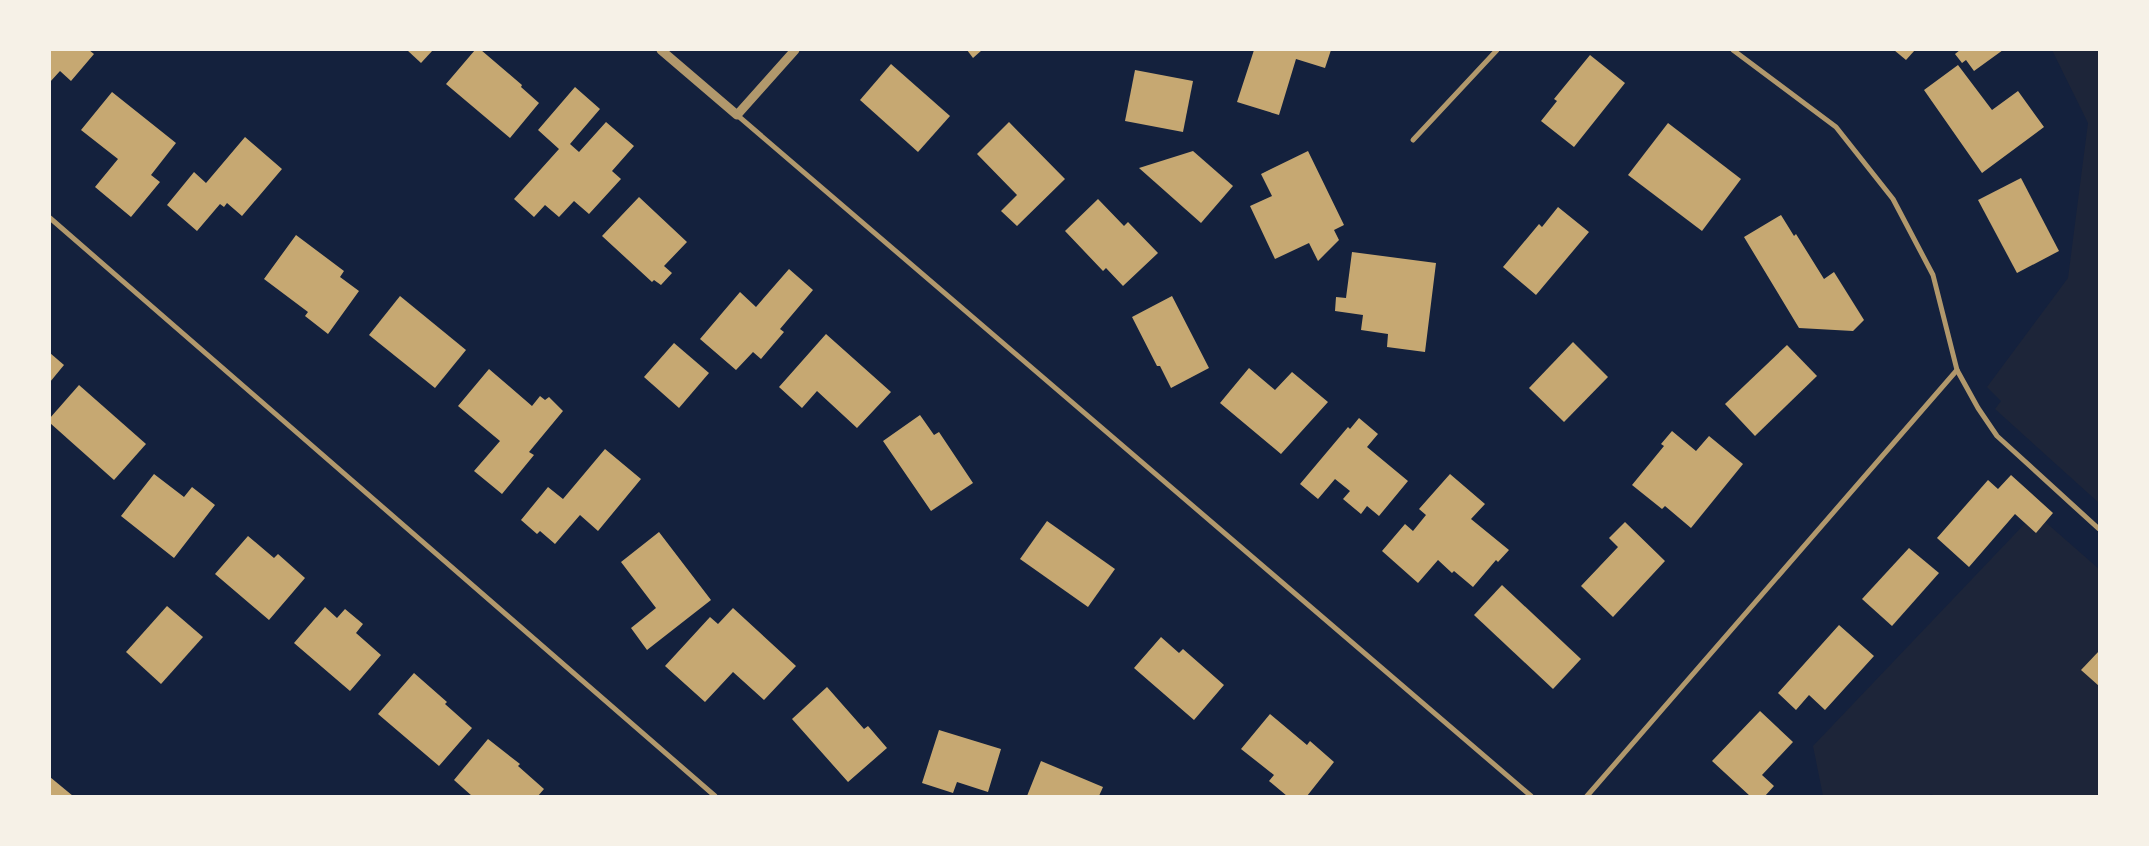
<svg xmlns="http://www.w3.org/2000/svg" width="2149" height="846" font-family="Signika,sans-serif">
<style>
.green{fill:#1d2539}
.building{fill:#c6a872}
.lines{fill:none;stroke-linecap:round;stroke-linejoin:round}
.minor{stroke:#b1986c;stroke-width:5}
.tertiary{stroke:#b1986c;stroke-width:9}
</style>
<rect width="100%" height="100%" fill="#14213d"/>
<!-- green -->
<g class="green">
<path d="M2052,50H2099V503L1995,409L2001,401L1987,387L2068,278L2088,123Z"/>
<path d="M2035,513L2099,569V796H1935L1931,794L1928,796H1823L1813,746Z"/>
</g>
<!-- building -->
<g class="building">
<path d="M50,50H89L94,54L71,81L60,71L50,82Z"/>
<path d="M407,50H433L421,63Z"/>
<path d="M475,50H481L522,85L521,87L539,103L510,138L446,84Z"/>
<path d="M967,50H982L973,58Z"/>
<path d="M1254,50H1331L1325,68L1296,59L1279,115L1237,102Z"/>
<path d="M1894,50H1915L1906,60Z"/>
<path d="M1960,50H2003L1974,71L1966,60L1962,63L1955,54Z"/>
<path d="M1590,55L1625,83L1574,147L1541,121L1557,101L1554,99Z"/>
<path d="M891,64L950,116L918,152L860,100Z"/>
<path d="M1958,65L1992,110L2018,91L2044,127L1982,173L1924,90Z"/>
<path d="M1135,70L1193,81L1183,132L1125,121Z"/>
<path d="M575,87L600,109L570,144L579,152L606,122L634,146L612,171L621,179L589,214L574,201L559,217L545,205L534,217L514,199L559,149L538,130Z"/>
<path d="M112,92L176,143L151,175L160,182L131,217L95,187L118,159L81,130Z"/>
<path d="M1009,122L1065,179L1017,226L1001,211L1017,195L977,154Z"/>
<path d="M1668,123L1741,179L1702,231L1628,175Z"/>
<path d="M245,137L282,169L242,216L227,203L224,207L220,204L197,231L167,205L194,172L206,183Z"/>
<path d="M1193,151L1233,186L1201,223L1139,168Z"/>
<path d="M1308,151L1344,225L1334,230L1339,240L1318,261L1309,243L1275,259L1250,206L1272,196L1261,174Z"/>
<path d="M2021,178L2059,251L2017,273L1978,200Z"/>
<path d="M639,197L687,242L664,266L672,273L661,285L654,280L652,282L602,236Z"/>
<path d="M1098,199L1124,226L1128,222L1158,253L1123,286L1106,268L1103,271L1065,231Z"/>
<path d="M1558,207L1589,232L1536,295L1503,267L1539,224L1542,227Z"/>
<path d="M1781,215L1794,236L1796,234L1824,279L1834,272L1864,320L1853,331L1799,328L1744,237Z"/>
<path d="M296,235L344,271L340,277L359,291L328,334L305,316L308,312L264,279Z"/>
<path d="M1352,252L1436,263L1425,352L1387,347L1388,334L1361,330L1363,315L1335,311L1336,297L1346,298Z"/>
<path d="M789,269L813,290L780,329L784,332L761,359L753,352L736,370L700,339L740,292L756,307Z"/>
<path d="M400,296L466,350L435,388L369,335Z"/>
<path d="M1172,296L1209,368L1171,388L1160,366H1157L1132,317Z"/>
<path d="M826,334L891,392L857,428L817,391L802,408L779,387Z"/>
<path d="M1573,342L1608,377L1564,422L1529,388Z"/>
<path d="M674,343L709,373L679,408L644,377Z"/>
<path d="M1787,345L1817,376L1755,436L1725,404Z"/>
<path d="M50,353L64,365L50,382Z"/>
<path d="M1249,368L1275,390L1292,372L1328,402L1281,454L1220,403Z"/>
<path d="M489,369L532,406L540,396L545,400L549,397L563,411L529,452L534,455L502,494L474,471L500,441L458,406Z"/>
<path d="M79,385L146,444L114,480L50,423V418Z"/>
<path d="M920,415L934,435L939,432L973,483L931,511L883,441Z"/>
<path d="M1359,418L1378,434L1367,447L1408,481L1379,516L1367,506L1361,514L1343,499L1350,491L1335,479L1318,499L1300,484L1348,427L1350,429Z"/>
<path d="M1672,431L1696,451L1709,436L1743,464L1691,528L1665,506L1662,509L1632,485L1664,446L1661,444Z"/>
<path d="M605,449L641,479L598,531L580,515L555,544L540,531L537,534L521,520L548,487L563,499Z"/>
<path d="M154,474L184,497L192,487L215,505L174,558L121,516Z"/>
<path d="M1450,474L1485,504L1471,519L1509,550L1498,562L1496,560L1473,587L1454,571L1452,573L1438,560L1418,583L1382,551L1405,524L1413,531L1426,515L1419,509Z"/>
<path d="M2011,475L2053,513L2036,533L2015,514L1969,567L1937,538L1988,480L1998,489Z"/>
<path d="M1047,521L1115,569L1088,607L1020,559Z"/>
<path d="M1625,522L1665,561L1613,617L1581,586L1618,547L1609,538Z"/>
<path d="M659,532L711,600L647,650L631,628L656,608L621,562Z"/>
<path d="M248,536L274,558L278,554L305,578L269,620L215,574Z"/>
<path d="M1909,548L1939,573L1892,626L1862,599Z"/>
<path d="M1502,585L1581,659L1553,689L1474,615Z"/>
<path d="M167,606L203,637L161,684L126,652Z"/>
<path d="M325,607L337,618L345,609L363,624L356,633L381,655L350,691L294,643Z"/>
<path d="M733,608L796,666L764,700L733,672L705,702L665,666L710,617L718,624Z"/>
<path d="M1839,625L1874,656L1825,710L1809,695L1796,710L1778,693Z"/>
<path d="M1161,637L1179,653L1183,649L1224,685L1194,720L1134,668Z"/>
<path d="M2099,651V686L2081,670Z"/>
<path d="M414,673L447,702L445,704L472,728L439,766L378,714Z"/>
<path d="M827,687L864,729L868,726L887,748L848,782L792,719Z"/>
<path d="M1760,711L1793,742L1762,775L1774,786L1765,796H1750L1712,761Z"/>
<path d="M1270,714L1307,745L1310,741L1334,762L1307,796H1287L1269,781L1274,775L1241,749Z"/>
<path d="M939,730L1001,749L988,792L957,782L953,793L922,783Z"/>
<path d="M488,739L520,764L518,766L544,789L538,796H472L454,780Z"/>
<path d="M1041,761L1103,787L1099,796H1027Z"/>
<path d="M50,777L73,796H50Z"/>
</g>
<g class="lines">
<!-- minor -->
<g class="minor">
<path d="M1733,50L1836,127L1893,199L1933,275L1957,370L1978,408L1997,436L2099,529"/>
<path d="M737,115L1531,796"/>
<path d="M1413,140L1497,50"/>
<path d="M50,218L715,796"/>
<path d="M1587,796L1957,370"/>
</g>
<!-- tertiary -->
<path class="tertiary" d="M661,50L737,115L795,50"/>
</g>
<!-- border -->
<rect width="2149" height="846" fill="none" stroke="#f6f1e7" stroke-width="102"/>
</svg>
